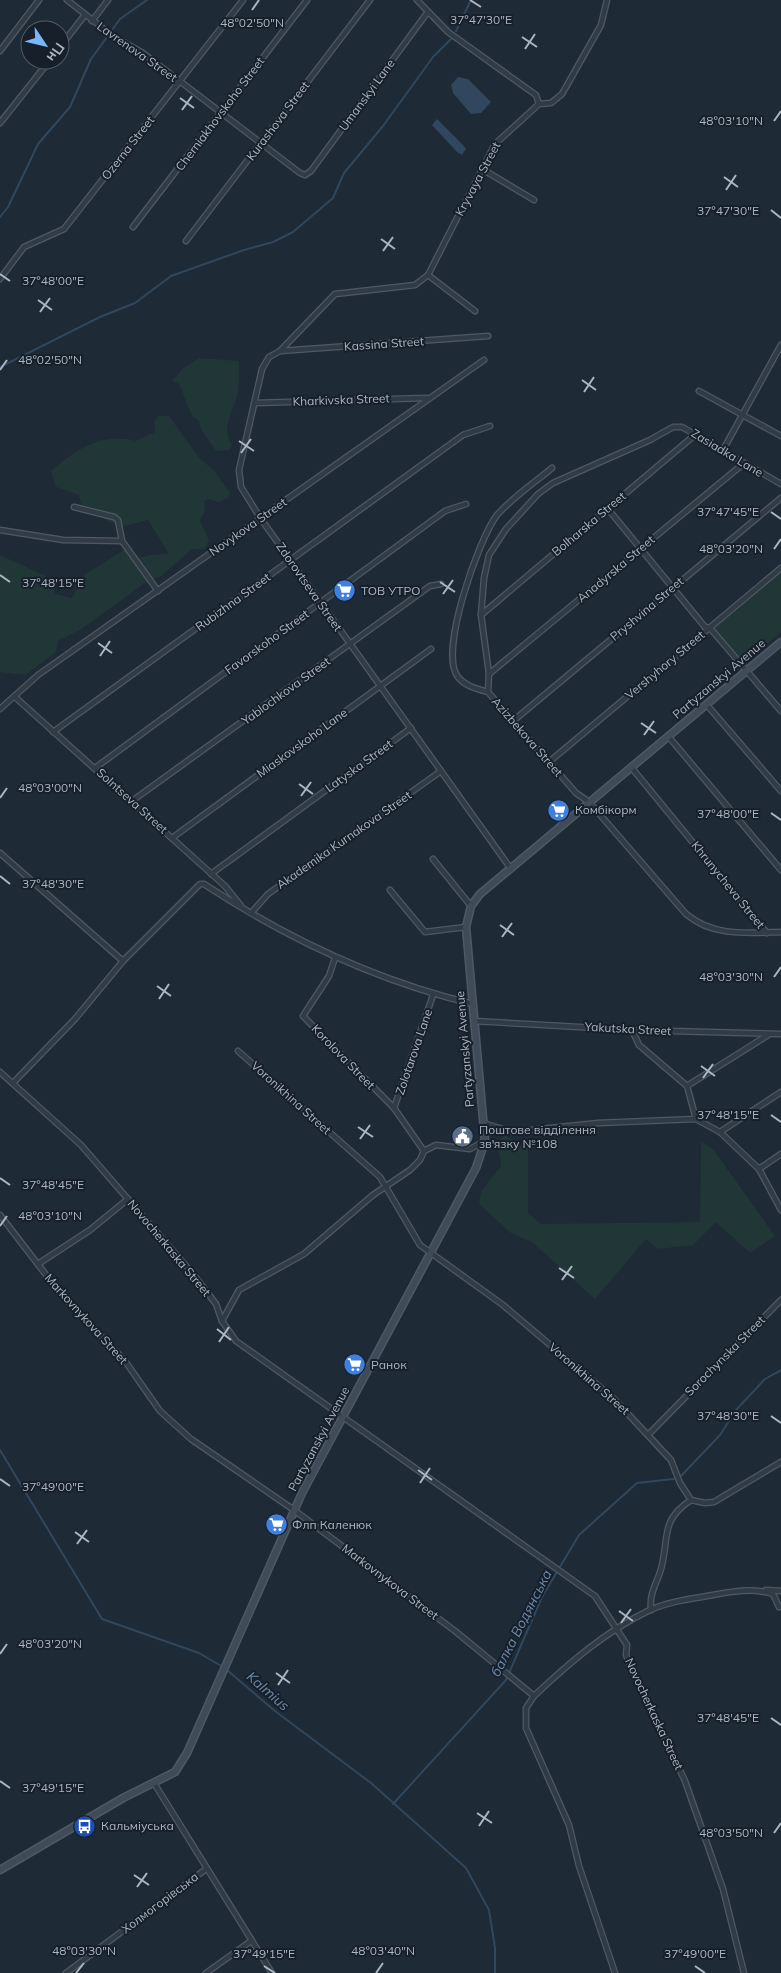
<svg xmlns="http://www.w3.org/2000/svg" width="781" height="1973" font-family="Mulish,sans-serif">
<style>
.green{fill:#213737}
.water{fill:#30475d}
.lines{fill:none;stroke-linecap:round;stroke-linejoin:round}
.stream{stroke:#30475d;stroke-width:2}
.street-casing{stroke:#4f5964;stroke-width:7}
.secondary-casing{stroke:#4f5964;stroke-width:9}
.street{stroke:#313b46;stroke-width:4.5}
.secondary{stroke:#3f4b59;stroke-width:6}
.ticks{fill:none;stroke:#abb6c3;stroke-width:2}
.labels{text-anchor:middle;stroke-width:4;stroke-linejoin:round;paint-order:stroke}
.street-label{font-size:12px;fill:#abb6c3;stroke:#17202a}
.poi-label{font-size:12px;fill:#abb6c3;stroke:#17202a;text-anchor:start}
.water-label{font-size:14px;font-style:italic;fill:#6a8aa9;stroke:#17202a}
.ticks-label{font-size:12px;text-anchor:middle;fill:#abb6c3;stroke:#17202a;stroke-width:4;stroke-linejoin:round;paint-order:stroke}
</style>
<rect width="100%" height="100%" fill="#1e2a35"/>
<!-- green -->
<g class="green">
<path d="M199,358L239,361C238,372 240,385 237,396C232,414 221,428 232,445L229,450L216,451L201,429L199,421L192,416L179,384L172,381L182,369Z"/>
<path d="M158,416H169L200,459L214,470L230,493L228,498L219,502L208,499L204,501L205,510L200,521L209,541L204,549H192L161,576L149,580L80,630L59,640L55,653L25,675L0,672V555L52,579L55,594L72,598L84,575L127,548L136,559L149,555L169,554L148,520L120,527L82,508L79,495L56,487L51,471C78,449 100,432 136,441L155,432L154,422Z"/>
<path d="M781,572V632L744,663L714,628Z"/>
<path d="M505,1135L528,1148V1213L541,1224L700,1222L701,1142L713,1149L775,1236L750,1253L716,1222L693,1245L658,1249L646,1239L595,1299L532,1242L511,1233L479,1204L481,1191L501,1166C501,1155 493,1142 505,1135Z"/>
</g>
<!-- water -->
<g class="water">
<path d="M458,77L468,79L491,102L481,113L471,114L453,93L451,85Z"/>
<path d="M437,119L463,145L466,149L462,155L457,152L432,125Z"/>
</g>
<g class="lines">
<!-- stream -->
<g class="stream">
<path d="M456,31L471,0"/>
<path d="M0,217L8,207L38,144L70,107L91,59L120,19L147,0"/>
<path d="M0,367L100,317L135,303L171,276L244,250L273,242L293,232L333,198L344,173L383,126L433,57L451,39"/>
<path d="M0,1450L102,1619L199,1653L223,1667"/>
<path d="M227,1670L275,1711L371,1783L466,1868L489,1910L495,1948V1973"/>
<path d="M393,1804L506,1680L542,1597L579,1535L637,1483L673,1479L682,1475L720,1435L736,1410L765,1379L781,1370"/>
</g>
<defs>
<g id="street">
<path d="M67,0L113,36L143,53L300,173L305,175L311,171L427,13"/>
<path d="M417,0L448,32L536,95L539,104"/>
<path d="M92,21L108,0"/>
<path d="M60,47L84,16"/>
<path d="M0,51L39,0"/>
<path d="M0,123L50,60"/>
<path d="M482,169L534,200"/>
<path d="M133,227L307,0"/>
<path d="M186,241L370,0"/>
<path d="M428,275L475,311"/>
<path d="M0,279L24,247L64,229L243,0"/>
<path d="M280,351L488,336"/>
<path d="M699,391L781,436"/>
<path d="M254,403L427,398"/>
<path d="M723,450L781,345"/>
<path d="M781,484L682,427H673L650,440L553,483L538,494L506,529L489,555L484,578L481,615L489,674L488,692L576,793L589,802L686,914C713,937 748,933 781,932"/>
<path d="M74,507L114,517L118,520L122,541L158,591"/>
<path d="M608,509L705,627L710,628L781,711"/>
<path d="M0,530L63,540L122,541"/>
<path d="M481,615L696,434"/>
<path d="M489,674L743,464"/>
<path d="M488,692C477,689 465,686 458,677C438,653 479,538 497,515C512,498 534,483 552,468"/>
<path d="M15,697L225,886L241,906"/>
<path d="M707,705L781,791"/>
<path d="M0,709L38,675L484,360"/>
<path d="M513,721L781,498"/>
<path d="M53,732L463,435L490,426"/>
<path d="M668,736L781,870"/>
<path d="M549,762L781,568"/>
<path d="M631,767L767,933"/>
<path d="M95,768L445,511L466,504"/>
<path d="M132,801L430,586L441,584"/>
<path d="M172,838L431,649"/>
<path d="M0,853L123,961"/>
<path d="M433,859L471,906"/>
<path d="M511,869L261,519L241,487L239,470L262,369L269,357L280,351L335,294L415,285L428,275L495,144L539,104L551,103L562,94L601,25L607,0"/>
<path d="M211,874L411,728"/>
<path d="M390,890L425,932L466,927"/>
<path d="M251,913L268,894L441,771"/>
<path d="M335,958L329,976L303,1016L394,1108L424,1151"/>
<path d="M474,1021L632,1030L781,1034"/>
<path d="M632,1030L639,1045L687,1086L696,1119"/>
<path d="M238,1051L380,1177L420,1245L503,1305L614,1399L671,1460L680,1483L691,1500C661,1520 669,1535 662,1565C658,1583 649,1591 651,1610"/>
<path d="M0,1072L81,1145L193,1274L216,1304L222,1321L236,1341L595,1596L627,1645L626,1655L630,1665L685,1781L723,1889L744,1973"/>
<path d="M13,1083L75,1019L123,961L200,884H204C286,938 377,981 473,1004"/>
<path d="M687,1086L768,1035"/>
<path d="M394,1108L433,995"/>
<path d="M483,1123L512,1132L598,1123L696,1119L720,1132L759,1169L781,1210"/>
<path d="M720,1132L781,1092"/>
<path d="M759,1169L781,1154"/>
<path d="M0,1215L60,1293L125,1361L160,1411L191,1439L294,1510L455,1631L534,1696L526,1708V1728L569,1825L579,1866L615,1973"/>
<path d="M38,1264L90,1230L128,1199"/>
<path d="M222,1321L239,1290L304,1254L373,1195L410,1170L420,1160L424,1151L436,1145L470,1149L485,1141"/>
<path d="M648,1435L781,1300"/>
<path d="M691,1500L705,1503L714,1502L781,1462"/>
<path d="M766,1590L781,1591"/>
<path d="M534,1696C569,1663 606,1631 650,1610C670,1601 692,1599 713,1595C733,1591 754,1588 773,1594L779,1607L781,1606"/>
<path d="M154,1783L272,1973"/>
<path d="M66,1973L206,1869"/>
<path d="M206,1973L251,1941"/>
</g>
<path id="secondary" d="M0,1870L123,1798L175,1772L187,1753L302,1493L476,1168L485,1141L466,927L471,906L480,894L781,642"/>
</defs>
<!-- street casing -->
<use href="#street" class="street-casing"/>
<!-- secondary casing -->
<use href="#secondary" class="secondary-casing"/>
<!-- street -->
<use href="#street" class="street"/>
<!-- secondary -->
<use href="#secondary" class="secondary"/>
</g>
<!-- ticks -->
<path class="ticks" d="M470,0L481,7M252,10L259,0M522,37L537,47M525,49L535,34M180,98L194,108M182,110L192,96M774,121L781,111M724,177L738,187M726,190L736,175M771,210L781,218M381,239L395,249M383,251L393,237M0,274L10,281M38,300L52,310M40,312L50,298M0,370L7,360M582,380L596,390M584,392L594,377M239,441L254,451M241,453L251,439M771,512L781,519M774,549L781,539M0,575L10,582M440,582L455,592M443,594L453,580M98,643L112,653M100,656L110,641M641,723L656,733M644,735L654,721M299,784L313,794M301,796L311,782M0,798L7,788M771,813L781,820M0,876L10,884M500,925L514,935M502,937L512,923M774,977L781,967M157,986L171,996M159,999L169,984M701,1066L715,1076M703,1078L713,1064M771,1115L781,1122M358,1127L373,1137M360,1139L370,1125M0,1178L10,1185M0,1226L7,1216M559,1268L574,1278M562,1280L572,1266M217,1329L231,1340M219,1342L229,1327M771,1416L781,1423M418,1470L432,1480M0,1479L10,1486M420,1483L430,1468M75,1532L89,1542M77,1544L87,1530M619,1611L633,1621M621,1623L631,1609M0,1654L7,1644M276,1673L290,1683M278,1685L288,1670M771,1718L781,1725M0,1781L10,1788M477,1813L492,1823M479,1826L489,1811M774,1833L781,1823M134,1875L149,1885M137,1887L147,1873M264,1966L275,1973M695,1966L705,1973M76,1973L84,1963M376,1973L383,1963"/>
<!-- icons -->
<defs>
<symbol id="supermarket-disc" viewBox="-11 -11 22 22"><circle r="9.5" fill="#3f7fe0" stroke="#17202a"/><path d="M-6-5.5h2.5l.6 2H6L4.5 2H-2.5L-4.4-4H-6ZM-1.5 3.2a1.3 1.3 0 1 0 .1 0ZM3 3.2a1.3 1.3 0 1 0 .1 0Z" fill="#fff"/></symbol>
<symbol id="civic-disc" viewBox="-11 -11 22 22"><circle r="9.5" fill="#5c6f8a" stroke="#17202a"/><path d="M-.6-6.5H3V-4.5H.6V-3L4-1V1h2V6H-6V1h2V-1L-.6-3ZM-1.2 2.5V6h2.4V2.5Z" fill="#fff"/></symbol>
<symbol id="bus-disc" viewBox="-11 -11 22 22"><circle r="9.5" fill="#1a4fb4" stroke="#17202a"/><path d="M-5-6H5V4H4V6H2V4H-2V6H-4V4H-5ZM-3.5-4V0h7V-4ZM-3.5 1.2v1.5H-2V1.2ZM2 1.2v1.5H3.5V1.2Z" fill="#fff"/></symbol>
</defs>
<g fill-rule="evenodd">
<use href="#supermarket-disc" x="332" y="578" width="25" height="25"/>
<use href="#supermarket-disc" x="546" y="798" width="25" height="25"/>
<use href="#civic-disc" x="450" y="1124" width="25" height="25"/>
<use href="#supermarket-disc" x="342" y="1352" width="25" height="25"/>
<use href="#supermarket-disc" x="264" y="1512" width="25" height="25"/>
<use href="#bus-disc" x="72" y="1814" width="25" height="25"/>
</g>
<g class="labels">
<!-- street labels -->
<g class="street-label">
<text transform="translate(137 52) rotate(35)" y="4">Lavrenova Street</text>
<text transform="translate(367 95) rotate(-54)" y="4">Umanskyi Lane</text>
<text transform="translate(220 114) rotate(-53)" y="4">Cherniakhovskoho Street</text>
<text transform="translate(278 121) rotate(-53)" y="4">Kurashova Street</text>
<text transform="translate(128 148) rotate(-52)" y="4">Ozerna Street</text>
<text transform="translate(478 179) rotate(-62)" y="4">Kryvaya Street</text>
<text transform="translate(384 344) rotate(-4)" y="4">Kassina Street</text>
<text transform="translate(341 400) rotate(-2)" y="4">Kharkivska Street</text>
<text transform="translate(727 453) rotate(31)" y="4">Zasiadka Lane</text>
<text transform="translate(589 524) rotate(-40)" y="4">Bolharska Street</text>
<text transform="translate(248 527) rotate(-35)" y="4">Novykova Street</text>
<text transform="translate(616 569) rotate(-40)" y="4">Anadyrska Street</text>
<text transform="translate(309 587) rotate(55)" y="4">Zdorovtseva Street</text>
<text transform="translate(233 602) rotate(-36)" y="4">Rubizhna Street</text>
<text transform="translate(647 609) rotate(-40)" y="4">Pryshvina Street</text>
<text transform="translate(267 642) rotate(-36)" y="4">Favorskoho Street</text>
<text transform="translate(665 665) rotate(-40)" y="4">Vershyhory Street</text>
<text transform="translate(719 679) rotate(-40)" y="4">Partyzanskyi Avenue</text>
<text transform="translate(286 691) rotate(-36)" y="4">Yablochkova Street</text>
<text transform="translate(527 737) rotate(49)" y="4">Azizbekova Street</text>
<text transform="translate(302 743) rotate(-36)" y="4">Miaskovskoho Lane</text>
<text transform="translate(359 766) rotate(-36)" y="4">Latyska Street</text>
<text transform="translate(132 801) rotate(42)" y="4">Solntseva Street</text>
<text transform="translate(344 840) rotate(-35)" y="4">Akademika Kurnakova Street</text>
<text transform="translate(728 885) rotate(51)" y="4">Khrunycheva Street</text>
<text transform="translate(628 1029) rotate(3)" y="4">Yakutska Street</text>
<text transform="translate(465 1049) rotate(-95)" y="4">Partyzanskyi Avenue</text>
<text transform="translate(414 1052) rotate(-71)" y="4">Zolotarova Lane</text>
<text transform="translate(343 1057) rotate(46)" y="4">Korolova Street</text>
<text transform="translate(291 1098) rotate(42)" y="4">Voronikhina Street</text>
<text transform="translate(169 1248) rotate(50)" y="4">Novocherkaska Street</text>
<text transform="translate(86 1319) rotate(48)" y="4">Markovnykova Street</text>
<text transform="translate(725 1356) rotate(-45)" y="4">Sorochynska Street</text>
<text transform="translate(589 1379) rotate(41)" y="4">Voronikhina Street</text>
<text transform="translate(319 1439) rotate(-62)" y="4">Partyzanskyi Avenue</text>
<text transform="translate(390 1582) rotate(37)" y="4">Markovnykova Street</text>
<text transform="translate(654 1714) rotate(65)" y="4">Novocherkaska Street</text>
<text transform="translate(160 1903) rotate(-37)" y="4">Холмогорівська</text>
</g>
<!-- poi labels -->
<g class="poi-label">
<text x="361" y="595">ТОВ УТРО</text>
<text x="575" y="814">Комбікорм</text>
<text x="479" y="1134">Поштове відділення<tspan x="479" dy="14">зв'язку №108</tspan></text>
<text x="371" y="1369">Ранок</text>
<text x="292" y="1529">Флп Каленюк</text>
<text x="101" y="1830">Кальміуська</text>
</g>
<!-- water labels -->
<g class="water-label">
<text transform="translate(521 1623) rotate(-63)" y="5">балка Водянська</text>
<text transform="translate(268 1691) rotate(41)" y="5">Kalmius</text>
</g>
</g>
<g class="ticks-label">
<text x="481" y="24">37°47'30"E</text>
<text x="252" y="27">48°02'50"N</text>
<text x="731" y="125">48°03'10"N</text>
<text x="728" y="215">37°47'30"E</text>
<text x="53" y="285">37°48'00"E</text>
<text x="50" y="364">48°02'50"N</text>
<text x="728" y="516">37°47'45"E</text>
<text x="731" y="553">48°03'20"N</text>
<text x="53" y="587">37°48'15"E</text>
<text x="50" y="792">48°03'00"N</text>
<text x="728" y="818">37°48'00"E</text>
<text x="53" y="888">37°48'30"E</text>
<text x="731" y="981">48°03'30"N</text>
<text x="728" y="1119">37°48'15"E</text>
<text x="53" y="1189">37°48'45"E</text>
<text x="50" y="1220">48°03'10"N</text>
<text x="728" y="1420">37°48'30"E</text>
<text x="53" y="1491">37°49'00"E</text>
<text x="50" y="1648">48°03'20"N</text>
<text x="728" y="1722">37°48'45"E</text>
<text x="53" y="1792">37°49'15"E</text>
<text x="731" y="1837">48°03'50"N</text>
<text x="84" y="1955">48°03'30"N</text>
<text x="383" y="1955">48°03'40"N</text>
<text x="264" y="1958">37°49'15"E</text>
<text x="695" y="1958">37°49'00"E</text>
</g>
<!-- north arrow -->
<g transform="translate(45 45) rotate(125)"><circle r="24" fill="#17202a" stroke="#525c67"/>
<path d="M0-4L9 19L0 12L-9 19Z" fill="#79b6fa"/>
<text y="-8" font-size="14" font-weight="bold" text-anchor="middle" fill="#abb6c3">Пн</text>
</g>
</svg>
